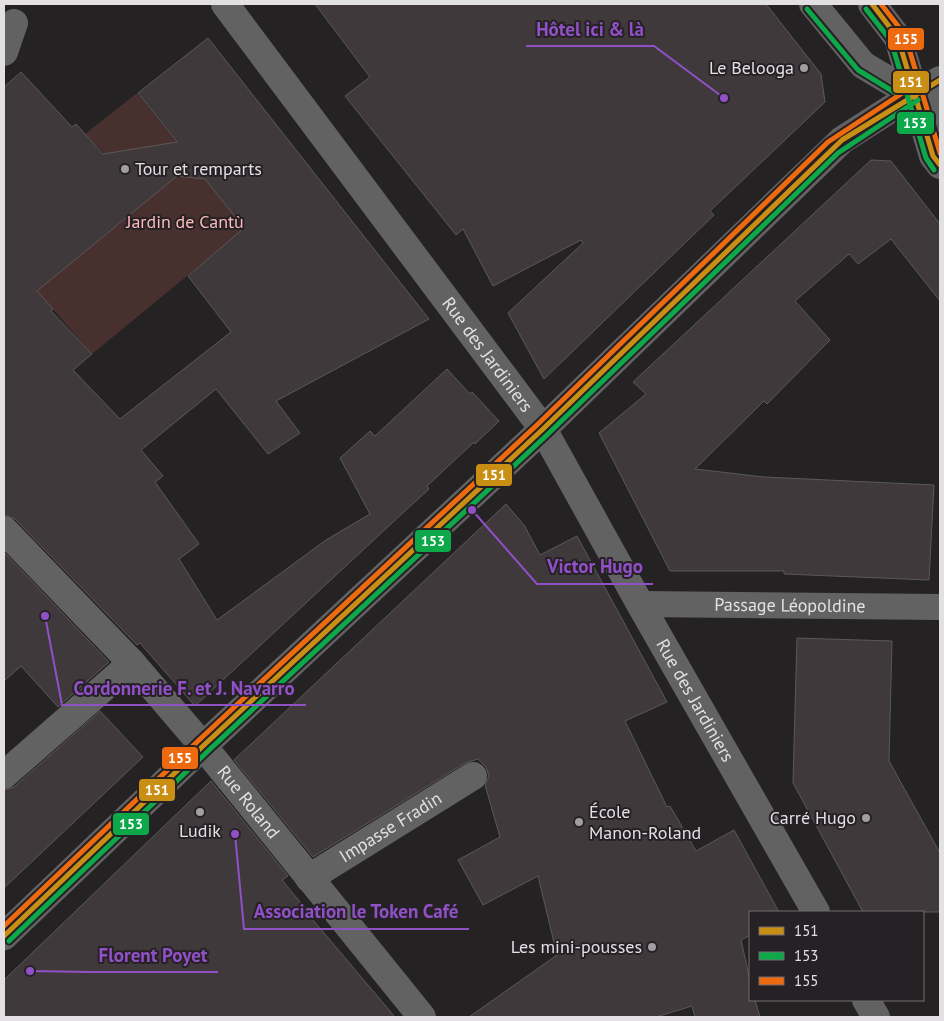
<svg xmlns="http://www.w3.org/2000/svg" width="944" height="1021" font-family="'PT Sans',sans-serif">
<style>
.green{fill:#48302e}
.building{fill:#40393c;stroke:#5b5859;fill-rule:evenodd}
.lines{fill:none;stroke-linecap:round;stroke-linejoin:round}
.pedestrian{stroke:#626263;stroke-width:26}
.minor{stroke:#626263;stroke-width:28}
.tertiary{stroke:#626263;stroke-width:28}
.bus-1-casing{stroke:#262125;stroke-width:9}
.bus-2-casing{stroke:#262125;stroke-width:9}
.bus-3-casing{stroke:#262125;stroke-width:9}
.bus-1{stroke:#c98f15;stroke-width:5}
.bus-2{stroke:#0da849;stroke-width:5}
.bus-3{stroke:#ed6a0e;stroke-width:5}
.poi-dot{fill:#a09ea0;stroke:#262125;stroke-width:2}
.labels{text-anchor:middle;stroke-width:4;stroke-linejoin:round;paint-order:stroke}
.poi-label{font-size:18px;fill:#e3e0e3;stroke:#262125;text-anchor:end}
.park-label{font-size:18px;fill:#fbbcb7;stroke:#262125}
.street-label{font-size:18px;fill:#e3e0e3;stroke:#262125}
.leader{fill:none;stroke:#9050c6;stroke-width:2}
.callout-dot{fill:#9050c6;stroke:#262125;stroke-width:2}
.callout-label{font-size:19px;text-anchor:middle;font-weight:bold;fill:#9050c6;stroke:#262125;stroke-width:4;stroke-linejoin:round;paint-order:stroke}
.line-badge{stroke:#262125;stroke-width:2}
.badge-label{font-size:14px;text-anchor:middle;font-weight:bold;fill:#fff}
</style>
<rect width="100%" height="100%" fill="#252224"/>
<!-- green -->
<path class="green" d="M137,93L235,216L243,230L92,354L37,291L150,198L132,151H118L110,159L85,134Z"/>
<!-- building -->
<g class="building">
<path d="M315,4H766L821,74L825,102L710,211L714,215L544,379L508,313L583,243L581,240L493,286L463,229L456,235L345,96L370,77Z"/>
<path d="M208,38L429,319L276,401L300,433L268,454L216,389L141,450L163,476L155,482L199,544L179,559L217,620L326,540L370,514L340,458L370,431L375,436L447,369L470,394L472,392L499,421L475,444L474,442L427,486L429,489L405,511L195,706L140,643L137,645L15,519L4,515V87L21,72L72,127L76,124L103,154L177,142L138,93ZM177,176L205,179L244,228L188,276L231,332L120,419L73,370L92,354L51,311L53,309L37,291Z"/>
<path d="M871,160L891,161L940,224V301L891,239L858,264L849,254L795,301L830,340L767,404L764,401L695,469L764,477L934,485L929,580L784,574V571H670L599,433L646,394L633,382Z"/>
<path d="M506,504L524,525L540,555L577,536L667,702L625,721L667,807L670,806L696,851L734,830L779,912H750V935L741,940L750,980V1000H755L760,1017H695L692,1006L656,1017H469L557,955L538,876L483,905L458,860L500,837L485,785L489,776L486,767L478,759L465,763L313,857L234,760Z"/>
<path d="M4,552L109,662L58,707L21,666L4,681Z"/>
<path d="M797,638L892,641L889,761L940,853V912H863L793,783Z"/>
<path d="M100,711L143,757L4,888V790L14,787Z"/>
<path d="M211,781L288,876L282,880L314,919L313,920L395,1017H4V980Z"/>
</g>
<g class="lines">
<!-- pedestrian -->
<path class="pedestrian" id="s1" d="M640,604L940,607"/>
<!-- minor -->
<g class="minor">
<path id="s2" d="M225,4L543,429L640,604L816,912"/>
<path d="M813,4L863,65L940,111"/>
<path d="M872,4L898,38L933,156L940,165"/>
<path d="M4,52L14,23"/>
<path id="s3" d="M4,530L132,663L203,746L422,1017"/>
<path d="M4,775L132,663"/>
<path id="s4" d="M309,878L473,776"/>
<path d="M866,1000L876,1017"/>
</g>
<!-- tertiary -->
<path class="tertiary" d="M4,936L203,746L543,429L842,140L914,94L940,80"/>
<defs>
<g id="bus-1">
<path d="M872,4L898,38L933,156L940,165"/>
<path d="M4,936L203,746L543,429L842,140L940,80"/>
</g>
<g id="bus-2">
<path d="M807,9L858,70L899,95"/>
<path d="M866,9L891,41L926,158L934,170"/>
<path d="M9,941L208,751L548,434L838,153L918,100"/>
</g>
<g id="bus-3">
<path d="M881,4L905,35L940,153"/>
<path d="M4,926L198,741L538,424L828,142L910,88"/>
</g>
</defs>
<!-- bus-1 casing -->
<use href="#bus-1" class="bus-1-casing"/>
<!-- bus-2 casing -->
<use href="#bus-2" class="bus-2-casing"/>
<!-- bus-3 casing -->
<use href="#bus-3" class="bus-3-casing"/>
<!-- bus-1 -->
<use href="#bus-1" class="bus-1"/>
<!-- bus-2 -->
<use href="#bus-2" class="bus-2"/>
<!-- bus-3 -->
<use href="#bus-3" class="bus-3"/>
</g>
<!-- markers -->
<g class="poi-dot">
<circle cx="804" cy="68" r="5"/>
<circle cx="125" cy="169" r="5"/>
<circle cx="200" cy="812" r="5"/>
<circle cx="866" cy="818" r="5"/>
<circle cx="579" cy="822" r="5"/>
<circle cx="652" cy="947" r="5"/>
</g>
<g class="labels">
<!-- poi labels -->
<g class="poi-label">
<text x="794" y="74">Le Belooga</text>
<text x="135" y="175" text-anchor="start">Tour et remparts</text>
<text x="589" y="818" text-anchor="start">École<tspan x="589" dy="21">Manon-Roland</tspan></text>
<text x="856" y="824">Carré Hugo</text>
<text x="200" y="837" text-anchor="middle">Ludik</text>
<text x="642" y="953">Les mini-pousses</text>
</g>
<!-- park labels -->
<g class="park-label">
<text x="185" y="228">Jardin de Cantù</text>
</g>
<!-- street labels -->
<g class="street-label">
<text dy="6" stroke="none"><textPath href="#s2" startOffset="438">Rue des Jardiniers</textPath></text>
<text dy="6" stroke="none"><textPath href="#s1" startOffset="150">Passage Léopoldine</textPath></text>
<text dy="6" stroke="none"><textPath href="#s2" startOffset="842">Rue des Jardiniers</textPath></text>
<text dy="6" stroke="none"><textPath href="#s3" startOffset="366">Rue Roland</textPath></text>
<text dy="6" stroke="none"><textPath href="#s4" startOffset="96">Impasse Fradin</textPath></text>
</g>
</g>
<!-- callouts -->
<path class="leader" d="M724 98L654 46H526M472 510L537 584H653M45 616L62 705H306M235 834L244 929H469M30 971L89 972H218"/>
<g class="callout-dot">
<circle cx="724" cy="98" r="5"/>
<circle cx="472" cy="510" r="5"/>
<circle cx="45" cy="616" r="5"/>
<circle cx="235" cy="834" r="5"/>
<circle cx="30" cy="971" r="5"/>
</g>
<g class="callout-label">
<text x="590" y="36">Hôtel ici &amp; là</text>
<text x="595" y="573">Victor Hugo</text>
<text x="184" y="695">Cordonnerie F. et J. Navarro</text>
<text x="356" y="918">Association le Token Café</text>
<text x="153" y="962">Florent Poyet</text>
</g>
<g class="line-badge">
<rect x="887" y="27" width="38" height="24" rx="5" fill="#ed6a0e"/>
<rect x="892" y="70" width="38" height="24" rx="5" fill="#c98f15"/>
<rect x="896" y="111" width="39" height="24" rx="5" fill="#0da849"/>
<rect x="475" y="463" width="38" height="24" rx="5" fill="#c98f15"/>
<rect x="414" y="529" width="38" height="24" rx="5" fill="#0da849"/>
<rect x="161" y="746" width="38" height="24" rx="5" fill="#ed6a0e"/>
<rect x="138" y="778" width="38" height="24" rx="5" fill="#c98f15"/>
<rect x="112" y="812" width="38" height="24" rx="5" fill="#0da849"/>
</g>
<g class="badge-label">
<text x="906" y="44">155</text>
<text x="911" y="87">151</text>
<text x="915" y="128">153</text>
<text x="494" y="480">151</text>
<text x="433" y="546">153</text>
<text x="180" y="763">155</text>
<text x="157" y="795">151</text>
<text x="131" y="829">153</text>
</g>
<!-- border -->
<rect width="944" height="1021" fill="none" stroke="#e3e0e3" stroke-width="10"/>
<!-- legend -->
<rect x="749" y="911" width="175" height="90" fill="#262125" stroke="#726d71"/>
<rect x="759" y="927" width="25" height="8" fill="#c98f15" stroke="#726d71"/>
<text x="794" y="936" font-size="15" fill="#e3e0e3">151</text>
<rect x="759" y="952" width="25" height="8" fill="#0da849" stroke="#726d71"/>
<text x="794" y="961" font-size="15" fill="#e3e0e3">153</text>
<rect x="759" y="977" width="25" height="8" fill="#ed6a0e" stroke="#726d71"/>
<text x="794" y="986" font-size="15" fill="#e3e0e3">155</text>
</svg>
